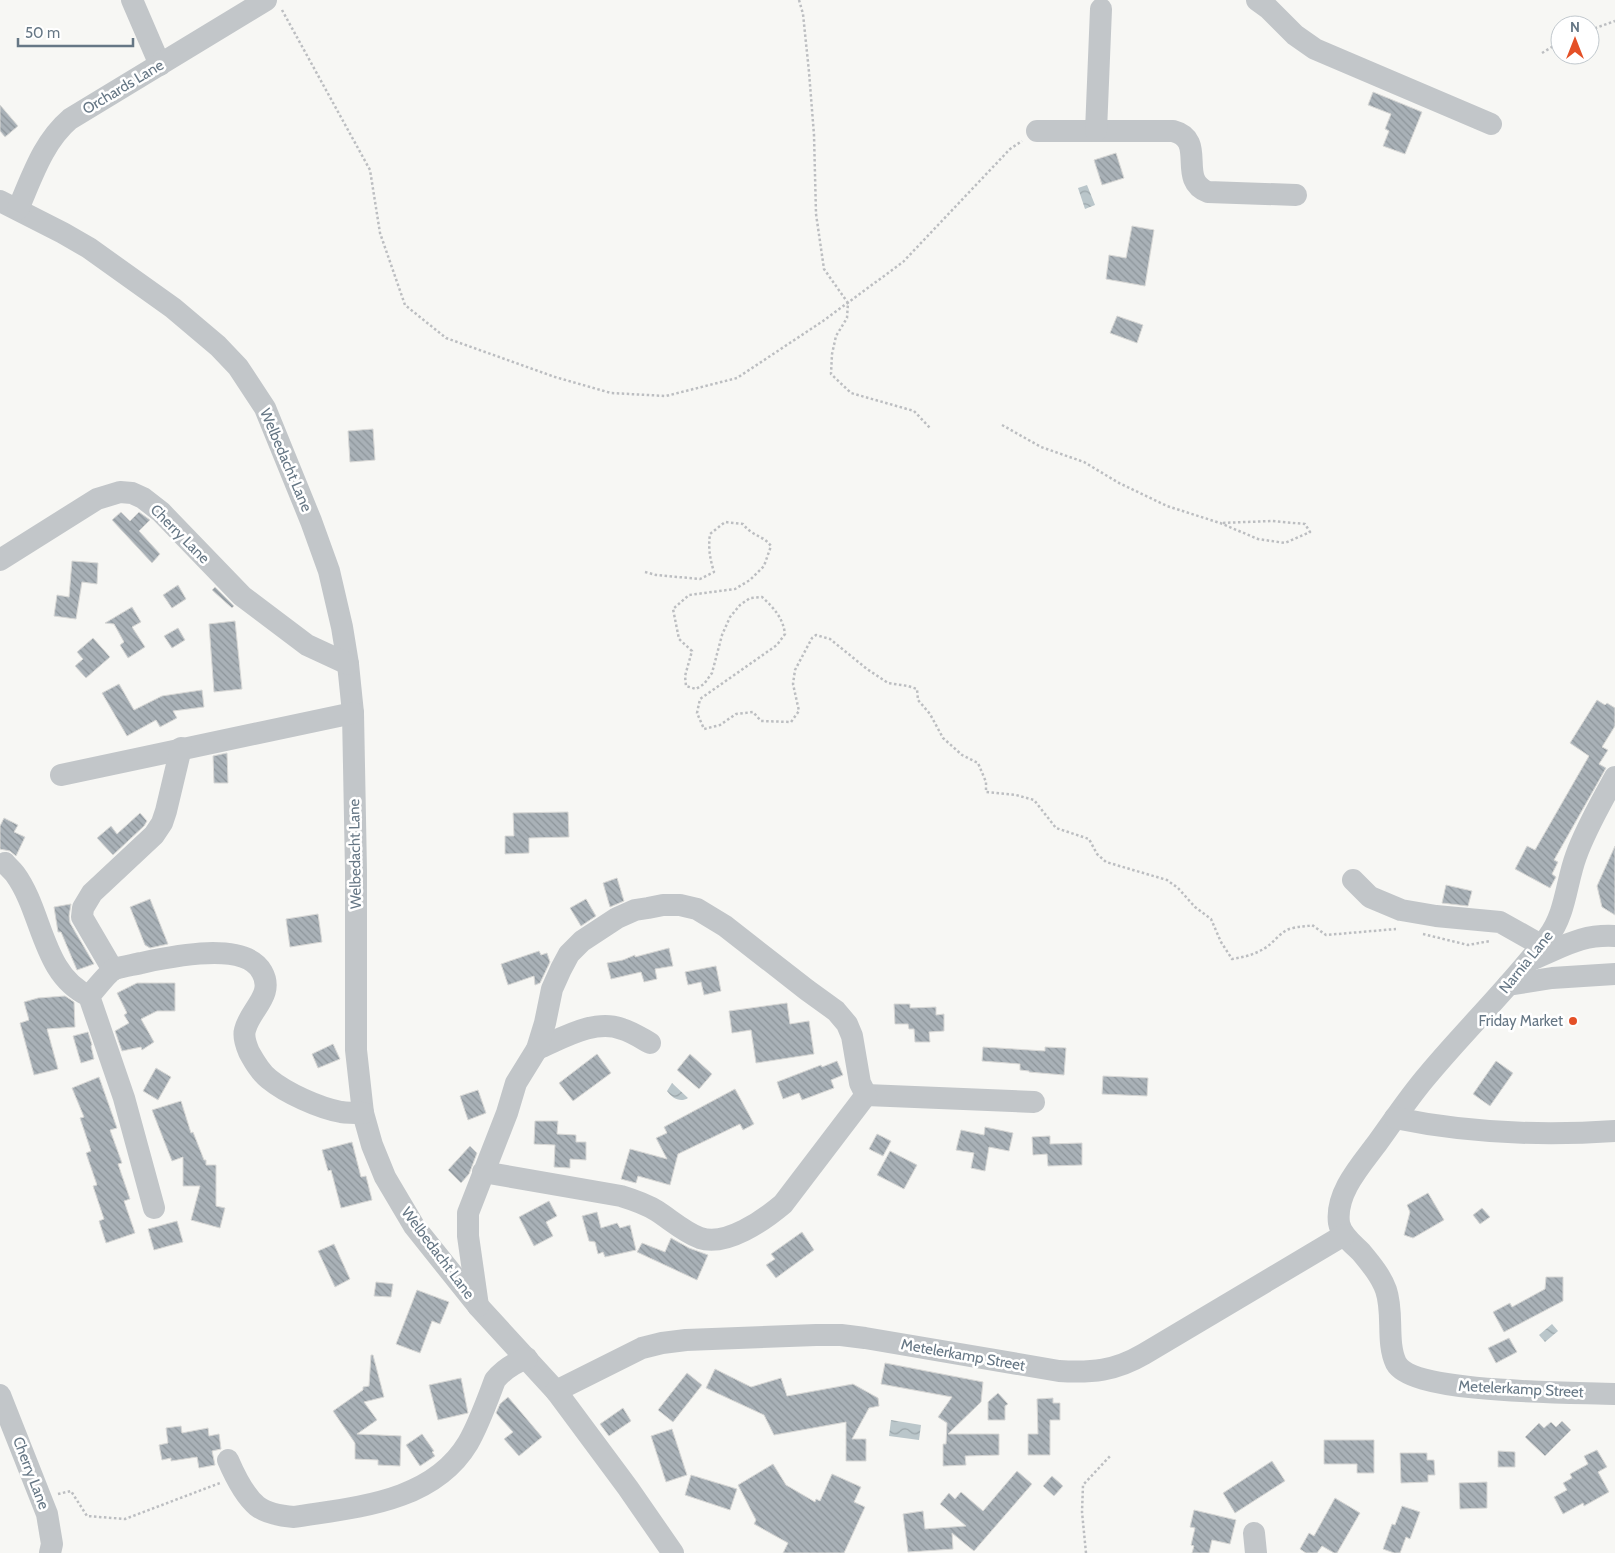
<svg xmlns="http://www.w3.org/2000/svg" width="1615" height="1553" font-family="Cabin,sans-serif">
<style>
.water{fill:url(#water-waves)}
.building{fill:url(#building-back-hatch);stroke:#d8d8d6}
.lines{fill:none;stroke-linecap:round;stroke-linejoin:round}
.path{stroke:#bcbec1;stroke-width:2.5;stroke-dasharray:2.5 2.5;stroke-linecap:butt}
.minor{stroke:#c2c6c9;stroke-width:22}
.poi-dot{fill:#e45027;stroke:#fff;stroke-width:2}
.labels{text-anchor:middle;stroke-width:5;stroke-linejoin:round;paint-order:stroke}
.street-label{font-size:15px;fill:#667785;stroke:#fff}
.poi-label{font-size:15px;fill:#667785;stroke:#fff;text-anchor:end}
</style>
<defs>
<pattern id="water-waves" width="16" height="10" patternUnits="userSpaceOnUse" patternTransform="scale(1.25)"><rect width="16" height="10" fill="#bac6ca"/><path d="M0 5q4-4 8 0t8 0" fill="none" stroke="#9ba6aa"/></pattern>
<pattern id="building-back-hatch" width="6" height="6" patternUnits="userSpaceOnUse" patternTransform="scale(1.25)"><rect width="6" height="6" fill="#a9b1b7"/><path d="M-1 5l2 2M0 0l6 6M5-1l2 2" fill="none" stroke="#8d959a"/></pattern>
</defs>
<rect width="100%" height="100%" fill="#f7f7f4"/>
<!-- water -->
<g class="water">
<path d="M1087,185L1095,205L1085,209L1078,188Z"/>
<path d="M672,1083L688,1098C680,1103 672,1098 667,1091Z"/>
<path d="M1552,1324L1558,1331L1545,1342L1539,1335Z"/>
<path d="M891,1420L921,1425L919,1440L889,1436Z"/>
</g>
<!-- building -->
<g class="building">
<path d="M1373,92L1422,112L1405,154L1383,146L1389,131L1385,129L1391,114L1368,105Z"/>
<path d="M0,105L18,126L5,137L0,131Z"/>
<path d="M1116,153L1124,178L1102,185L1094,160Z"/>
<path d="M1132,226L1154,230L1145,286L1106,279L1109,255L1126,258Z"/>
<path d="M1117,316L1143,325L1137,343L1110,333Z"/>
<path d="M373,429L375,460L350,462L348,431Z"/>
<path d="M121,512L130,521L139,512L150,520L139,531L160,554L152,563L112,520Z"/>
<path d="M72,561L98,563L97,584L82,582L76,619L54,616L57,595L69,597Z"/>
<path d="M178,585L186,599L172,608L163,595Z"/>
<path d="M215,587L234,606L232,608L212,590Z"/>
<path d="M132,607L141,622L132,627L145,647L128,658L120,645L124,642L114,624L105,623Z"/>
<path d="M235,621L242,689L214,692L209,624Z"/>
<path d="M178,628L185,640L172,648L164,636Z"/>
<path d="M93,638L110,657L86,678L75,666L83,659L77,652Z"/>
<path d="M119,684L134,710L162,696L202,690L204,707L173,711L177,718L160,727L156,720L127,736L102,693Z"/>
<path d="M1597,700L1605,705L1607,703L1615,708V726L1602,747L1608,750L1599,764L1606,768L1554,860L1558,862L1552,874L1556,877L1550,888L1515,869L1527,846L1535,850L1589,756L1570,743Z"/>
<path d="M227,753L228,783H214L213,756Z"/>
<path d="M568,812L569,837L529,838V853L505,854V836H514L513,813Z"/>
<path d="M140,813L147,821L144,826L113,855L97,838L111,826L117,834Z"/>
<path d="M4,818L18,825L14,832L25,837L16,856L10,851L0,849V826Z"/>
<path d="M1615,846V915L1602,907L1597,886Z"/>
<path d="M617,878L624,901L610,907L603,883Z"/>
<path d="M1446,885L1472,891L1468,906L1442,903Z"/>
<path d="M150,899L168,944L150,948L145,945L130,907Z"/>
<path d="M586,899L596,916L581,926L570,908Z"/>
<path d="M71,904L69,916L70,923L94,964L77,970L61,932H58L54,907Z"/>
<path d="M318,914L322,942L290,947L286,919Z"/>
<path d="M669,948L673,966L655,969L657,979L644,982L641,972L611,979L607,963L623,960L635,955V957Z"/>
<path d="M539,951L541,955L547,953L550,962L540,983L535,985L534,976L508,985L501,964Z"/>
<path d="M716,966L721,991L704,995L701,982L688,985L685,972Z"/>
<path d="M137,983H175V1011H157L141,1019L154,1042L142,1050L141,1047L122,1051L115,1031L129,1023L124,1015L127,1013L117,993Z"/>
<path d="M65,996L74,1002L75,1027L47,1029L58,1069L34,1075L20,1023L29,1020L24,1002L38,998Z"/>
<path d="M787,1003L790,1024L809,1021L814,1054L756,1063L751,1030L732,1033L729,1011Z"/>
<path d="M894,1004H910V1008L936,1007V1015L944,1014V1031L929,1032L930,1042H915L914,1029H909L908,1024H895Z"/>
<path d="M88,1032L92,1045L91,1046L94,1059L81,1063L73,1036Z"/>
<path d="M333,1044L340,1059L318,1068L312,1054Z"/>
<path d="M983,1047L1045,1051V1047L1066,1048L1064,1075L1029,1072V1071L1020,1070V1064L982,1061Z"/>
<path d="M597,1054L611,1073L573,1101L559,1083Z"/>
<path d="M690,1054L712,1074L699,1089L677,1070Z"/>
<path d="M837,1061L843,1075L831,1080L834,1088L802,1100L799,1093L783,1099L777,1082L821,1065L822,1067Z"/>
<path d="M1496,1061L1513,1073L1490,1106L1473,1094Z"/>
<path d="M156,1068L171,1077L158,1100L143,1091Z"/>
<path d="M1103,1076L1148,1078L1147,1096L1102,1094Z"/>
<path d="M99,1077L117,1128L110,1130L122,1163L118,1164L130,1199L124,1201L135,1233L106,1243L99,1221L104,1219L93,1186L97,1185L86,1153L91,1151L80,1118L84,1117L72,1088Z"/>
<path d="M735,1089L754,1124L743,1130L740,1124L678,1154L670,1185L638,1176L636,1183L621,1179L630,1149L667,1159L656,1138L667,1133L664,1127Z"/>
<path d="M478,1090L486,1113L468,1120L460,1096Z"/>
<path d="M181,1101L191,1133L193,1132L204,1160H206V1165H216V1206L225,1208L220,1228L191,1220L200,1186H183V1157L172,1161L152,1110Z"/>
<path d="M535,1121H558L557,1134L576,1135V1142H586V1160L570,1159V1168L554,1167L555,1145L534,1144Z"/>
<path d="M985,1127L1013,1133L1009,1151L989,1147L985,1171L971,1168L974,1153L956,1150L961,1130L984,1135Z"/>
<path d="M877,1134L891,1141L883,1156L869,1149Z"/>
<path d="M1050,1136V1144L1082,1143V1165L1048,1166L1047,1154L1033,1155L1032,1137Z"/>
<path d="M352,1142L361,1177L366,1176L372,1200L341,1208L331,1170L328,1171L322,1150Z"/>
<path d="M470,1146L477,1153L469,1174L461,1183L448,1170Z"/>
<path d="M890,1151L917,1165L904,1189L877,1175Z"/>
<path d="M1428,1193L1444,1220L1413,1238L1404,1235L1410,1212L1407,1205Z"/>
<path d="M549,1201L557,1216L546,1222L553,1236L534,1246L519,1217Z"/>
<path d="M1482,1208L1490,1217L1480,1224L1473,1215Z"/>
<path d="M597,1212L601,1228L617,1223L620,1228L630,1225L636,1250L605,1257L603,1252L598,1254L595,1242L589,1241L582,1216Z"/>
<path d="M177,1221L183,1242L154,1250L148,1229Z"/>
<path d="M802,1232L814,1250L776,1278L766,1265L775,1259L771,1254Z"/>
<path d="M671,1238L689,1248L708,1255L697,1280L637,1252L642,1243L665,1252Z"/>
<path d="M334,1244L350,1279L335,1287L318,1251Z"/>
<path d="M1546,1277H1563V1301L1504,1332L1493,1312L1510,1303L1512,1307L1545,1289Z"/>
<path d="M376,1282L393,1284L391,1297L374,1296Z"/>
<path d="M417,1290L449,1302L440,1324L432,1321L420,1353L396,1344Z"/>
<path d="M1509,1338L1517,1352L1496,1363L1488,1348Z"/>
<path d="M371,1355H373L384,1397L364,1402L377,1420L357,1434L401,1436L400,1466L378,1465V1460L355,1459V1443L333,1411L363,1390V1387L369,1386Z"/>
<path d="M885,1363L983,1382L981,1402L948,1434H999V1455L965,1456L966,1465L943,1466V1444H946L947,1423L938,1417L952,1397L881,1384Z"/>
<path d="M715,1369L751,1387L781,1378L787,1396L853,1384L878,1398L879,1406L869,1408L852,1439H866V1461H846V1422L774,1435L764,1415L706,1388Z"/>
<path d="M687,1373L702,1385L673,1422L658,1410Z"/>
<path d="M461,1378L468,1413L438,1420L429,1385Z"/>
<path d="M998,1393L1008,1404L1005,1406V1420H988V1402Z"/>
<path d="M508,1397L542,1437L519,1456L504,1439L513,1432L496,1413L500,1404Z"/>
<path d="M1053,1398V1403H1060V1420H1050V1455H1028V1434H1038L1037,1399Z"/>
<path d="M623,1408L631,1421L609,1436L600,1424Z"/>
<path d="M1562,1421L1571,1430L1545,1456L1525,1437L1539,1423L1544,1428L1551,1422L1556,1427Z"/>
<path d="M181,1426L182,1433L208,1428L209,1436L219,1434L221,1449L212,1451L215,1465L199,1468L197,1457L171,1461V1458L162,1460L159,1445L168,1443L166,1428Z"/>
<path d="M672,1429L687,1475L666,1482L651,1436Z"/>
<path d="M422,1434L434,1451L432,1452L435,1456L420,1466L406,1445Z"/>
<path d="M1324,1440H1374V1473H1357V1464H1324Z"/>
<path d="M1597,1450L1607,1467L1598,1472L1609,1492L1584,1506L1583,1503L1563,1514L1554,1497L1567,1490L1563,1483L1572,1478L1570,1474L1588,1464L1584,1456Z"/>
<path d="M1498,1451L1515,1452V1467H1498Z"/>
<path d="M1400,1453H1427V1460H1434L1435,1475H1428V1482L1401,1483Z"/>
<path d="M1272,1461L1285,1481L1235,1513L1223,1493Z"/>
<path d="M773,1464L786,1485L815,1502L816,1499L820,1501L832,1474L861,1487L854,1502L865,1507L844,1553H783L788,1543L754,1524L756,1520L738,1485Z"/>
<path d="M1017,1471L1032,1484L974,1551L952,1533L953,1549L908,1552L903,1514L923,1511L925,1529L966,1526L940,1504L949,1493L955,1499L961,1492L983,1511Z"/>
<path d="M691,1475L737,1489L730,1510L685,1495Z"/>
<path d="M1052,1476L1063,1486L1054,1496L1043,1486Z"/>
<path d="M1487,1482V1508L1460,1509L1459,1483Z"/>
<path d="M1335,1498L1360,1513L1337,1553H1334L1322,1546L1317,1553H1306L1300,1549L1309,1533L1314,1536Z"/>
<path d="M1402,1506L1420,1512L1410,1539L1406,1537L1400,1553H1394L1383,1549L1392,1524L1395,1525Z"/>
<path d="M1194,1510L1236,1520L1230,1544L1212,1540L1209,1553H1192L1194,1546L1191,1545L1195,1528L1190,1527Z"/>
</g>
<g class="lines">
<!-- path -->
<g class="path">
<path d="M799,0L803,14L809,72L814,135L816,214L824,269L848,303L847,318L836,336L832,354L831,374L851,393L914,411L930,428"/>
<path d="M282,10L370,170L380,233L405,305L446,338L555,377L611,393L666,396L737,378L823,321L903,262L1010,149L1022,141"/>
<path d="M1590,30L1615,21"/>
<path d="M1542,53L1560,42"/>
<path d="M1002,425L1041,447L1084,462L1119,483L1167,506L1220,523L1258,539L1285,543L1310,532L1305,524L1272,521L1220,523"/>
<path d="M645,572L656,575L700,579L714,572C710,559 708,548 710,534L725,522L743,524C753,537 763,535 771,546L764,566L750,580L735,589L689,595L673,609L679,639L692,651L685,676L686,686L696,689L704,684L712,673L722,635L730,617L740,605L750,598L762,597C774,608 783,618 785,634L777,645L700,699L697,713L704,729L720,725L736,714L753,712L761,721L791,722L799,711L793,684L795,670L812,638L816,635L830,639L867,669L888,683L908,686L917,689L918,700L930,714L943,738L962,755L978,763L986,782V792L1016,795L1034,800L1056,828L1089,839L1097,854L1106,862L1167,880L1178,888L1195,907L1211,919L1221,942L1232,959C1245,957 1257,954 1268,946C1276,940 1282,930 1293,928C1300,926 1306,927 1312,925L1326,935L1396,929"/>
<path d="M1423,934L1468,945L1490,941"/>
<path d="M58,1494L71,1491L87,1516L125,1519L220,1483"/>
<path d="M1086,1553L1082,1512L1083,1485L1111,1455"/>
</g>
<!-- minor -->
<g class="minor">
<path d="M132,0L160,65"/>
<path d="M1257,0L1268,8L1295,35L1315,49L1491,124"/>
<path d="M1037,131H1173C1208,140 1176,180 1208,192L1296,195"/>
<path d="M1096,131L1101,9"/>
<path d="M0,201L63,233L89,248L173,308L218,346L238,367L265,408L311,521L329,571L342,627L348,664L353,713L356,871V1050L363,1113L372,1145L385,1177L414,1226L478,1306L556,1391L628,1488L673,1553"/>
<path d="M18,209C32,177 43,142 70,119L266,0"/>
<path d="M0,560L97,499L120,492L132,493L143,498L161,512L242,596L307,645L348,664"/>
<path d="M61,775L353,713"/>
<path d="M1615,777C1601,803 1586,828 1576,856C1566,883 1566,913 1548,937C1511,986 1466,1029 1427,1076C1409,1097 1394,1120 1378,1142C1361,1165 1335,1193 1339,1223C1341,1235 1353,1244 1361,1252C1371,1264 1381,1276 1386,1290C1394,1313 1386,1342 1396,1363C1413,1395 1578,1392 1615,1394"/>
<path d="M5,863C8,867 12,870 15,874C43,912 42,975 89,996"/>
<path d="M1353,880L1370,897L1401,910L1436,916L1500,922L1541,945"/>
<path d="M1533,959C1563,947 1581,934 1615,936"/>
<path d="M113,970L82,917L83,908L92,893L154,835L162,823L166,811L181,748"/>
<path d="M1508,985L1552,978L1615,974"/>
<path d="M537,1049C561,1039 595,1018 622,1029C632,1032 641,1038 650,1043"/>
<path d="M866,1095L1034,1102"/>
<path d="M1395,1118C1467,1133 1541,1136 1615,1131"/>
<path d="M154,1208L124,1098L89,996C95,990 108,972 115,969C123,966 133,965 141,963C169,957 245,940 262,972C275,995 250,1009 245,1030C243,1037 246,1045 249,1052C254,1061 260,1072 269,1079C286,1093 319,1108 341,1112C348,1113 356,1113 363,1113"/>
<path d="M478,1306L468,1236V1213L507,1113L516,1083L537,1049L545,1023L552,989L561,969L569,954L582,941L617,918L635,910L648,908L663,905H680L697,909L725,926L807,990L836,1011L847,1024L852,1036L860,1083L866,1095L783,1204C764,1220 726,1247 700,1238C684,1232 671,1220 657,1211C646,1204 634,1200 621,1196L483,1172"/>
<path d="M556,1391L642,1348L662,1343L686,1340L816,1335H841L865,1338L1059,1371C1092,1373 1115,1371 1144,1354L1344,1235"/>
<path d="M0,1395L47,1514L52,1544L50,1553"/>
<path d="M228,1460C234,1474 245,1496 257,1506C267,1514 282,1516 294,1517C355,1507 432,1503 468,1443C479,1424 487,1401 495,1380C504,1369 514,1363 527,1358"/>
<path d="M1254,1533L1256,1553"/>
</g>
</g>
<!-- markers -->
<circle class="poi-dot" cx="1573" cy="1021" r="5"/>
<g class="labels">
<!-- street labels -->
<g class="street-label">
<text transform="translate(123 87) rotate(-31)" y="5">Orchards Lane</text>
<text transform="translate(286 460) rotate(67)" y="5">Welbedacht Lane</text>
<text transform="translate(180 534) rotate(45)" y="5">Cherry Lane</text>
<text transform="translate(355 854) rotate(-91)" y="5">Welbedacht Lane</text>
<text transform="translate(1526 962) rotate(-51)" y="5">Narnia Lane</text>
<text transform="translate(438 1253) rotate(53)" y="5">Welbedacht Lane</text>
<text transform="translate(963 1355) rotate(10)" y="5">Metelerkamp Street</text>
<text transform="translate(1521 1389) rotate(3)" y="5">Metelerkamp Street</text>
<text transform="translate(31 1473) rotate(69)" y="5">Cherry Lane</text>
</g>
<!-- poi labels -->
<g class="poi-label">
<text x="1563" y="1026">Friday Market</text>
</g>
</g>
<!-- north arrow -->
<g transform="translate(1575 40)"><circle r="24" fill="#ffffff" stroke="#c2c9ce"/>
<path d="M0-4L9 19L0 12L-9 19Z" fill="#e45027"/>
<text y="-8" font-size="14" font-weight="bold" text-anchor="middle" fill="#667785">N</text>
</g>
<!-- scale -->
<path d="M18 38v8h115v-8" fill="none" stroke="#667785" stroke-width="2.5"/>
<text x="25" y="38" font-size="15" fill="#667785" stroke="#ffffff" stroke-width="4" paint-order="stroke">50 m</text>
</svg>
